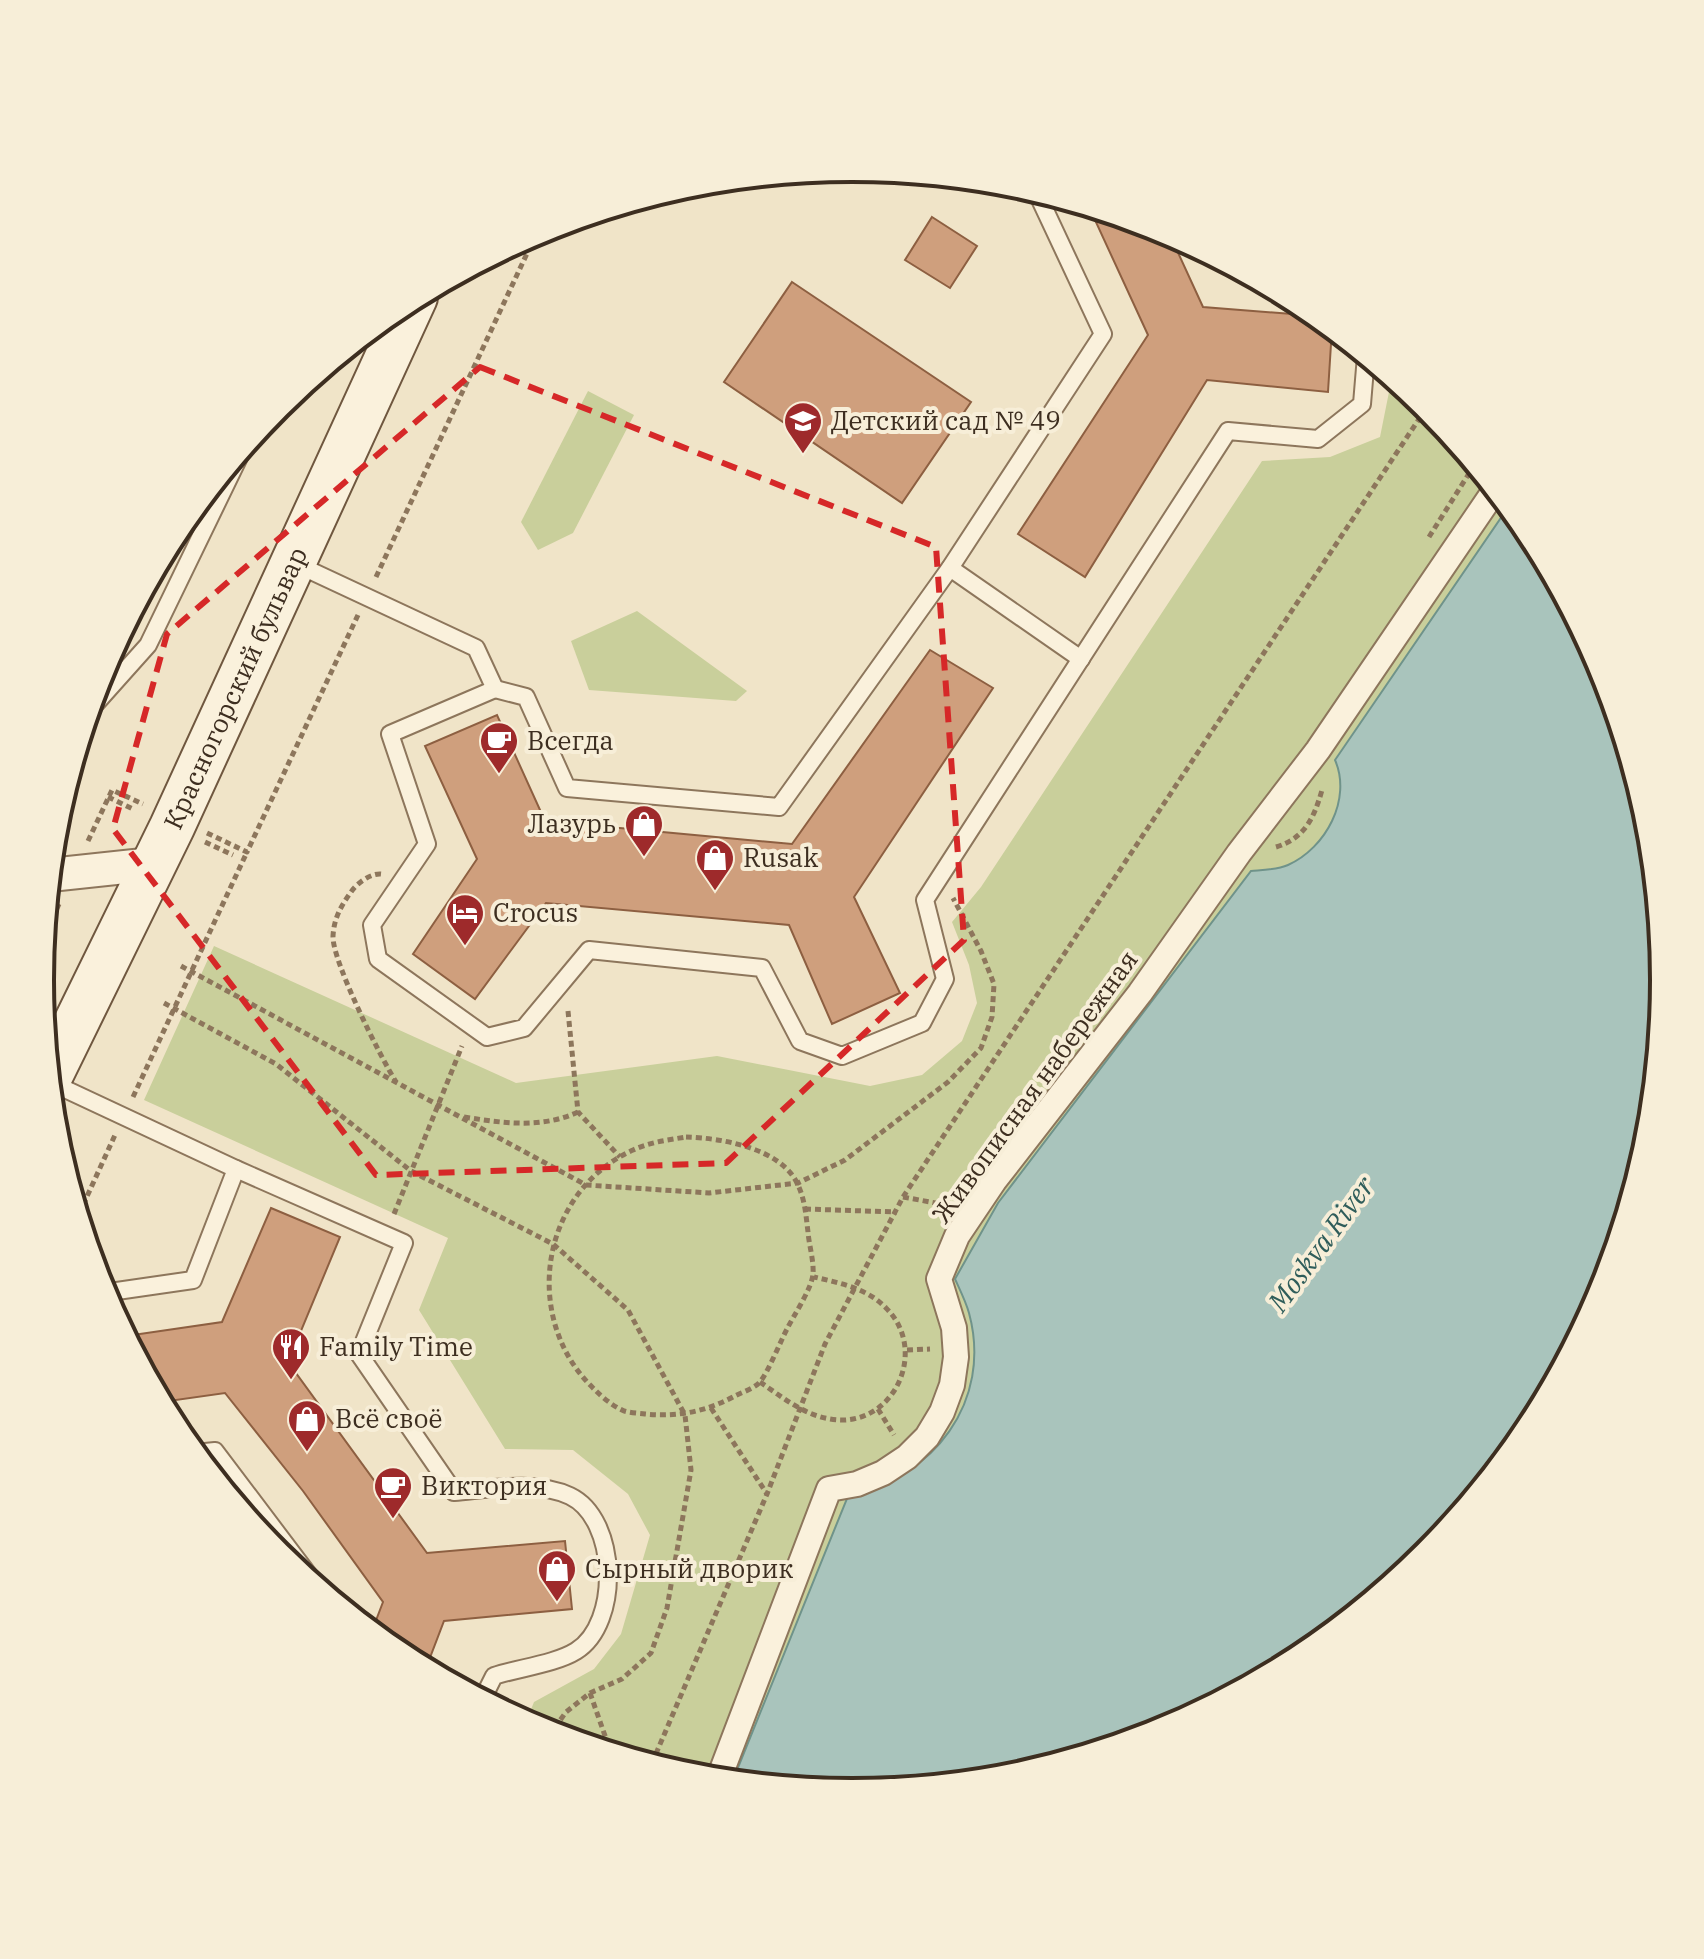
<svg xmlns="http://www.w3.org/2000/svg" width="1704" height="1959" font-family="'IBM Plex Serif',serif">
<style>
.green{fill:#c9cf9b}
.water{fill:#a9c4bc;stroke:#6f938a;stroke-width:2}
.building{fill:#cf9f7d;stroke:#8d5f41;stroke-width:2}
.lines{fill:none;stroke-linecap:round;stroke-linejoin:round}
.service-casing{stroke:#8d765c;stroke-width:20}
.pedestrian-casing{stroke:#8d765c;stroke-width:28}
.minor-casing{stroke:#8d765c;stroke-width:36}
.secondary-casing{stroke:#6f573f;stroke-width:48}
.path{stroke:#8d765c;stroke-width:5;stroke-dasharray:6 4;stroke-linecap:butt}
.service{stroke:#faf1dc;stroke-width:16}
.pedestrian{stroke:#faf1dc;stroke-width:24}
.minor{stroke:#faf1dc;stroke-width:32}
.secondary{stroke:#faf1dc;stroke-width:44}
.marked{fill:none;stroke:#d62828;stroke-width:6;stroke-dasharray:16 10;stroke-linejoin:round}
.labels{text-anchor:middle;stroke-width:8;stroke-linejoin:round;paint-order:stroke}
.poi-label{font-size:26px;fill:#3d2e20;stroke:#f7eed8;text-anchor:start}
.street-label{font-size:26px;fill:#3d2e20;stroke:#f7eed8}
.water-label{font-size:28px;font-style:italic;fill:#2f5d5a;stroke:#f7eed8}
.rim{fill:none;stroke:#3d2e20;stroke-width:4}
</style>
<rect width="100%" height="100%" fill="#f0e4c8"/>
<!-- green -->
<g class="green">
<path d="M1392,377L1426,406L1509,506L1335,759C1352,799 1326,847 1288,865C1277,870 1263,870 1251,871L955,1279C960,1290 966,1302 969,1313C993,1402 933,1477 848,1496L733,1780L693,1776L541,1730L526,1722L534,1702L594,1669L621,1634L650,1535L628,1494L573,1450L505,1449L419,1310L448,1238L144,1100L214,946L516,1083L717,1056L870,1086L922,1075L962,1041L977,1003L969,965L952,922L981,887L1262,461L1330,457L1380,437Z"/>
<path d="M588,391L634,415L573,533L538,550L521,522Z"/>
<path d="M637,611L747,691L736,701L589,690L571,641Z"/>
</g>
<!-- water -->
<path class="water" d="M1509,506L1527,529L1602,669L1648,822L1664,980L1648,1138L1602,1291L1527,1431L1426,1554L1303,1655L1162,1730L1010,1776L852,1791L733,1780L848,1496C933,1478 993,1402 969,1313C966,1302 960,1290 955,1279L998,1203L1251,871C1263,870 1277,870 1288,865C1326,848 1352,799 1335,760Z"/>
<!-- building -->
<g class="building">
<path d="M1089,207L1169,233L1203,307L1318,316L1332,328L1328,392L1207,380L1085,577L1018,534L1148,335Z"/>
<path d="M932,217L977,246L950,288L905,260Z"/>
<path d="M792,282L971,402L902,503L724,382Z"/>
<path d="M930,650L993,688L854,897L900,993L832,1024L789,925L546,903L475,999L413,954L477,859L425,746L497,715L545,821L792,844Z"/>
<path d="M271,1208L340,1237L288,1362L427,1553L565,1541L572,1609L444,1621L426,1668L400,1654L372,1631L383,1602L303,1491L225,1393L162,1402L126,1336L222,1322Z"/>
</g>
<g class="lines">
<defs>
<g id="service">
<path d="M294,563L476,648L495,689L390,734L427,844L372,925L378,959L487,1037L524,1028L589,950L762,968L800,1041L842,1056L922,1023L945,979L925,900L1228,431L1318,439L1362,404L1366,356"/>
<path d="M950,568L1081,659"/>
<path d="M495,689L526,697L567,788L779,807L950,568L1103,334L1036,191"/>
<path d="M89,711L148,645L244,447"/>
<path d="M50,1082L236,1169L193,1280L103,1293"/>
<path d="M236,1169L404,1243L359,1354L454,1492C490,1489 535,1480 570,1496C618,1519 621,1623 576,1651C555,1664 518,1668 494,1676L483,1698"/>
<path d="M195,1453L215,1451L317,1586"/>
</g>
<path id="pedestrian" d="M719,1778L829,1489L857,1484L883,1473L907,1457L927,1437L942,1412L952,1385L956,1357L954,1328L939,1279L957,1236L994,1181L1140,993L1239,853L1318,750L1495,490"/>
<path id="minor" d="M50,875L153,864"/>
<g id="secondary">
<path id="s1" d="M50,1076L172,827L415,297"/>
</g>
</defs>
<!-- service casing -->
<use href="#service" class="service-casing"/>
<!-- pedestrian casing -->
<use href="#pedestrian" class="pedestrian-casing"/>
<!-- minor casing -->
<use href="#minor" class="minor-casing"/>
<!-- secondary casing -->
<use href="#secondary" class="secondary-casing"/>
<!-- path -->
<g class="path">
<path d="M1429,537L1475,464"/>
<path d="M376,577L537,232"/>
<path d="M108,797L135,810"/>
<path d="M207,833L247,852L358,615"/>
<path d="M88,841L112,790L143,804"/>
<path d="M205,842L233,855"/>
<path d="M1276,847C1305,838 1314,818 1322,790"/>
<path d="M381,874C371,873 357,883 351,892C341,906 334,918 333,936C332,961 381,1058 396,1082"/>
<path d="M44,936L59,904"/>
<path d="M181,966L586,1185L709,1193L798,1183L845,1160L948,1082L981,1048L992,1017L994,984L981,951L953,898"/>
<path d="M164,1003L276,1064L411,1171L553,1244L628,1310L685,1415L691,1470L667,1608L651,1653L622,1679L590,1693L566,1712L551,1733"/>
<path d="M568,1011L578,1112L620,1157"/>
<path d="M133,1097L247,852"/>
<path d="M464,1117C503,1123 541,1129 578,1112"/>
<path d="M686,1137C721,1138 782,1148 798,1185C805,1200 806,1216 808,1232C809,1245 814,1261 813,1274C812,1288 794,1315 787,1329C781,1340 767,1375 759,1383C753,1389 740,1393 733,1397C704,1412 678,1417 645,1414C638,1413 628,1413 622,1410C611,1405 601,1396 593,1388C521,1318 540,1192 633,1150C650,1142 668,1140 686,1137Z"/>
<path d="M903,1197L941,1204L952,1192"/>
<path d="M805,1209L897,1212"/>
<path d="M79,1214L115,1135"/>
<path d="M394,1214L462,1046"/>
<path d="M907,1350L930,1349"/>
<path d="M760,1382C782,1397 804,1415 830,1419C893,1430 930,1351 886,1308C867,1288 839,1283 814,1277"/>
<path d="M711,1408L767,1494"/>
<path d="M878,1409L894,1435"/>
<path d="M590,1693L610,1750"/>
<path d="M652,1763L767,1494L825,1344L903,1197L1427,407"/>
</g>
<!-- service -->
<use href="#service" class="service"/>
<!-- pedestrian -->
<use href="#pedestrian" class="pedestrian"/>
<!-- minor -->
<use href="#minor" class="minor"/>
<!-- secondary -->
<use href="#secondary" class="secondary"/>
</g>
<!-- marked area -->
<path class="marked" d="M480,367L936,547L964,940L726,1163L376,1175L113,829L167,634Z"/>
<!-- icons -->
<defs>
<symbol id="school-pin" viewBox="-11 -11 22 30"><path d="M0 17L-7.5 6A9.5 9.5 0 1 1 7.5 6Z" fill="#9e2a2b" stroke="#f7eed8"/><path d="M0-5L7-2L0 1L-7-2ZM-4 1L0 2.5L4 1V4Q0 6-4 4Z" fill="#fff"/></symbol>
<symbol id="cafe-pin" viewBox="-11 -11 22 30"><path d="M0 17L-7.5 6A9.5 9.5 0 1 1 7.5 6Z" fill="#9e2a2b" stroke="#f7eed8"/><path d="M-5.5-4.5H6V0H3Q3 3.5 0 3.5H-2.5Q-5.5 3.5-5.5 0ZM3-3.2v2h1.7v-2ZM-6 4.5H4V6H-6Z" fill="#fff"/></symbol>
<symbol id="shop-pin" viewBox="-11 -11 22 30"><path d="M0 17L-7.5 6A9.5 9.5 0 1 1 7.5 6Z" fill="#9e2a2b" stroke="#f7eed8"/><path d="M-5-2.5h2.3a2.7 3.5 0 0 1 5.4 0H5L5.5 6h-11ZM-1.5-2.5h3a1.5 2.3 0 0 0-3 0Z" fill="#fff"/></symbol>
<symbol id="hotel-pin" viewBox="-11 -11 22 30"><path d="M0 17L-7.5 6A9.5 9.5 0 1 1 7.5 6Z" fill="#9e2a2b" stroke="#f7eed8"/><path d="M-6-4.5h1.5V1H6V5H4.5V3h-9V5H-6ZM-4 0a1.8 1.8 0 1 1 3.6 0ZM.5 0V-2.5h3Q6-2.5 6 0Z" fill="#fff"/></symbol>
<symbol id="restaurant-pin" viewBox="-11 -11 22 30"><path d="M0 17L-7.5 6A9.5 9.5 0 1 1 7.5 6Z" fill="#9e2a2b" stroke="#f7eed8"/><path d="M-5-6h1v4h1v-4h1v4h1v-4h1v5L-1.5 .5V6h-2V.5L-5-1ZM5-6V6H3V1.5H1.5Q1.5-4 5-6Z" fill="#fff"/></symbol>
</defs>
<g fill-rule="evenodd">
<use href="#school-pin" x="781" y="399" width="44" height="60"/>
<use href="#cafe-pin" x="477" y="719" width="44" height="60"/>
<use href="#shop-pin" x="622" y="802" width="44" height="60"/>
<use href="#shop-pin" x="693" y="836" width="44" height="60"/>
<use href="#hotel-pin" x="443" y="891" width="44" height="60"/>
<use href="#restaurant-pin" x="269" y="1325" width="44" height="60"/>
<use href="#shop-pin" x="285" y="1397" width="44" height="60"/>
<use href="#cafe-pin" x="371" y="1464" width="44" height="60"/>
<use href="#shop-pin" x="535" y="1547" width="44" height="60"/>
</g>
<g class="labels">
<!-- poi labels -->
<g class="poi-label">
<text x="831" y="430">Детский сад № 49</text>
<text x="527" y="750">Всегда</text>
<text x="616" y="833" text-anchor="end">Лазурь</text>
<text x="743" y="867">Rusak</text>
<text x="493" y="922">Crocus</text>
<text x="319" y="1356">Family Time</text>
<text x="335" y="1428">Всё своё</text>
<text x="421" y="1495">Виктория</text>
<text x="585" y="1578">Сырный дворик</text>
</g>
<!-- street labels -->
<g class="street-label">
<text dy="9" stroke="none"><textPath href="#s1" startOffset="430">Красногорский бульвар</textPath></text>
<text transform="translate(1035 1087) rotate(-54)" y="9">Живописная набережная</text>
</g>
<!-- water labels -->
<g class="water-label">
<text transform="translate(1321 1244) rotate(-54)" y="10">Moskva River</text>
</g>
</g>
<!-- crop -->
<path d="M0 0H1704V1959H0ZM54 980a798 798 0 1 1 1596 0a798 798 0 1 1-1596 0Z" fill="#f7eed8" fill-rule="evenodd"/>
<path class="rim" d="M54 980a798 798 0 1 1 1596 0a798 798 0 1 1-1596 0Z"/>
</svg>
